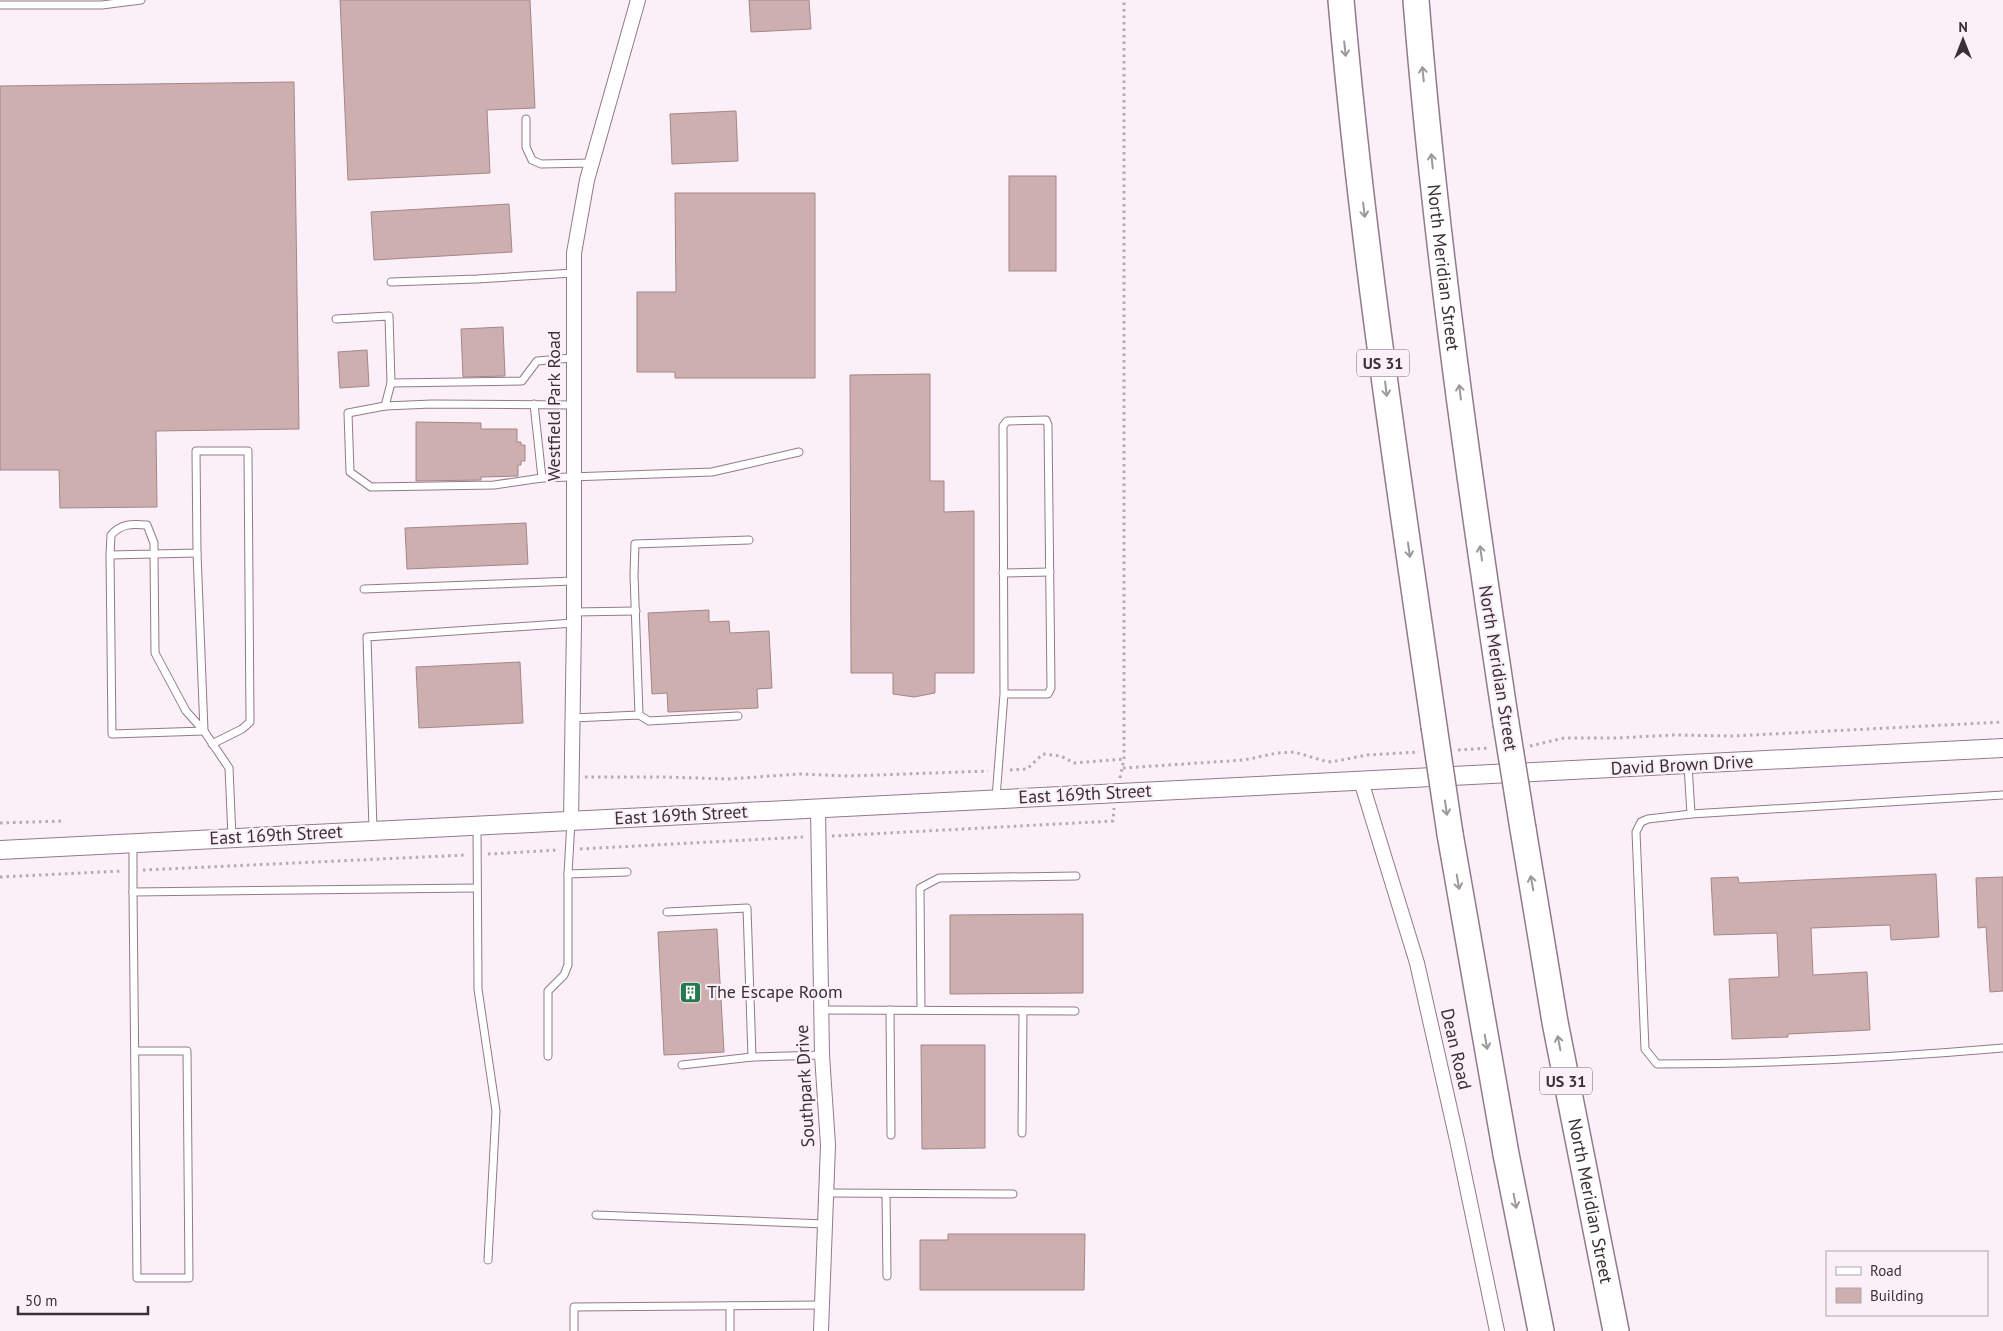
<svg xmlns="http://www.w3.org/2000/svg" width="2003" height="1331" font-family="'PT Sans',sans-serif">
<style>
.building{fill:#ceafb0;stroke:#a48687}
.lines{fill:none;stroke-linecap:round;stroke-linejoin:round}
.service-casing{stroke:#927a89;stroke-width:9}
.minor-casing{stroke:#927a89;stroke-width:16}
.tertiary-casing{stroke:#927a89;stroke-width:20}
.motorway-casing{stroke:#927a89;stroke-width:28}
.path{stroke:#b5aab1;stroke-width:3;stroke-dasharray:2.5 4;stroke-linecap:butt}
.service{stroke:#fff;stroke-width:7}
.minor{stroke:#fff;stroke-width:14}
.tertiary{stroke:#fff;stroke-width:18}
.motorway{stroke:#fff;stroke-width:25}
.motorway-bridge-casing{stroke:#927a89;stroke-width:28;stroke-linecap:butt}
.motorway-bridge{stroke:#fff;stroke-width:25}
.oneway{stroke:#9c989a}
.labels{text-anchor:middle;stroke-width:4.5;stroke-linejoin:round;paint-order:stroke}
.shield{fill:#fbf0f7;stroke:#746a70;stroke-width:1}
.shield-label{font-size:16px;font-weight:bold;fill:#3a3036}
.street-label{font-size:18px;fill:#3a3036;stroke:#fbf0f7}
.poi-label{font-size:18px;fill:#3a3036;stroke:#fbf0f7;text-anchor:start}
</style>
<rect width="100%" height="100%" fill="#fbf0f7"/>
<!-- building -->
<g class="building">
<path d="M340,0H530L535,108L487,110L490,173L348,180Z"/>
<path d="M749,0H809L811,29L751,32Z"/>
<path d="M294,82L299,429L156,431L157,507L60,508L59,470H0V86Z"/>
<path d="M736,111L738,161L672,164L670,114Z"/>
<rect x="1009" y="176" width="47" height="95"/>
<path d="M675,193H815V378H675V372H637V292H676Z"/>
<path d="M509,204L512,252L374,260L371,212Z"/>
<path d="M503,327L505,376L463,377L461,329Z"/>
<path d="M367,350L369,386L340,388L338,352Z"/>
<path d="M930,374V481H944V512L974,511V673H935V693L914,697L893,694V673H851L850,375Z"/>
<path d="M416,422L481,423V429H517V442H521V445H525V461H521V465H518V476L481,477V480L416,481Z"/>
<path d="M526,523L528,564L407,569L405,528Z"/>
<path d="M709,610V622L729,621L730,633L769,631L772,688L757,689L758,708L668,712L667,693L652,694L648,613Z"/>
<path d="M520,662L523,723L419,728L416,667Z"/>
<path d="M1936,874L1939,937L1891,940L1890,925L1811,928L1813,975L1867,972L1870,1030L1788,1034V1037L1732,1039L1729,979L1779,977L1777,933L1714,935L1711,878L1738,877L1739,883Z"/>
<path d="M2003,877V991L1990,992L1986,927L1978,928L1976,878Z"/>
<path d="M1083,914V993L950,994V915Z"/>
<path d="M717,929L724,1052L664,1055L658,932Z"/>
<path d="M921,1045H985V1148L922,1149Z"/>
<path d="M948,1234H1085L1084,1290H920V1240H948Z"/>
</g>
<g class="lines">
<defs>
<g id="service">
<path d="M0,5H102L141,0"/>
<path d="M526,119V147L532,160L541,164L592,163"/>
<path d="M391,282L477,279L573,273"/>
<path d="M336,319L389,316L391,383"/>
<path d="M534,404L542,478"/>
<path d="M573,405L432,404L385,406L348,413L350,472L371,487L494,485L542,478L712,472L799,452"/>
<path d="M385,406L391,383L522,381L537,361L572,358"/>
<path d="M110,555L111,535C122,523 132,524 147,525L154,543V554L110,555L112,734L204,731L197,553"/>
<path d="M1003,573L1050,572"/>
<path d="M364,589L573,581"/>
<path d="M574,612L636,611"/>
<path d="M639,715L634,575L635,544L749,540"/>
<path d="M573,718L639,715L649,721L738,716"/>
<path d="M212,744L242,729L250,722L248,451H196L197,553L154,554L155,653L186,711L204,731L229,768L232,837"/>
<path d="M1688,765L1691,814L1648,819L1641,822L1636,832L1645,1049L1657,1064C1773,1064 1887,1058 2003,1048"/>
<path d="M996,798L1004,694L1003,426L1007,421L1046,420L1048,425L1051,688L1048,694H1004"/>
<path d="M1691,814L2003,795"/>
<path d="M477,826L478,989L496,1111L488,1260"/>
<path d="M373,829L367,637L574,623"/>
<path d="M133,844V892L137,1278H189L187,1051H135"/>
<path d="M568,874L627,872"/>
<path d="M133,892L476,888"/>
<path d="M667,912L747,908L752,1057"/>
<path d="M821,1010L1075,1011"/>
<path d="M890,1010L891,1135"/>
<path d="M921,1010L920,888L939,878L1076,876"/>
<path d="M548,1056V991L564,975L568,965V874L571,821"/>
<path d="M682,1065L752,1057L822,1055"/>
<path d="M1022,1133L1023,1011"/>
<path d="M826,1193L1013,1194"/>
<path d="M886,1194L887,1276"/>
<path d="M596,1215L825,1224"/>
<path d="M574,1331V1307L822,1305"/>
<path d="M730,1331V1306"/>
</g>
<g id="minor">
<path d="M1361,781L1417,963L1457,1140L1497,1331"/>
<path d="M818,808L822,1055L828,1145L821,1331"/>
<path d="M571,821L574,623V253L587,180L638,0"/>
</g>
<path id="tertiary" d="M0,850L2003,748"/>
<g id="motorway">
<path d="M1341,0C1362,243 1399,484 1434,726"/>
<path id="s1" d="M1416,0C1435,241 1470,484 1506,723"/>
<path id="s2" d="M1523,829L1555,1022L1616,1331"/>
<path d="M1450,834L1506,1154L1541,1331"/>
</g>
</defs>
<!-- service casing -->
<use href="#service" class="service-casing"/>
<!-- minor casing -->
<use href="#minor" class="minor-casing"/>
<!-- tertiary casing -->
<use href="#tertiary" class="tertiary-casing"/>
<!-- motorway casing -->
<use href="#motorway" class="motorway-casing"/>
<!-- path -->
<g class="path">
<path d="M1530,746L1564,738H1617L1674,735L1733,736L2003,722"/>
<path d="M1458,750L1489,748"/>
<path d="M1123,768L1244,760L1277,753L1294,752L1328,762L1342,760L1367,755L1419,752"/>
<path d="M1010,770L1027,769L1043,754L1061,756L1074,763L1124,759"/>
<path d="M585,777H664L728,779L799,774L849,776L988,771"/>
<path d="M1120,778L1124,759V0"/>
<path d="M0,823L65,821"/>
<path d="M832,836L1113,821L1114,808"/>
<path d="M580,849L803,837"/>
<path d="M488,854L559,850"/>
<path d="M143,870L466,855"/>
<path d="M0,877L122,871"/>
</g>
<!-- service -->
<use href="#service" class="service"/>
<!-- minor -->
<use href="#minor" class="minor"/>
<!-- tertiary -->
<use href="#tertiary" class="tertiary"/>
<!-- motorway -->
<use href="#motorway" class="motorway"/>
<defs>
<g id="motorway-bridge">
<path d="M1506,723L1523,829"/>
<path d="M1434,726L1450,834"/>
</g>
</defs>
<!-- motorway-bridge casing -->
<use href="#motorway-bridge" class="motorway-bridge-casing"/>
<!-- motorway-bridge -->
<use href="#motorway-bridge" class="motorway-bridge"/>
</g>
<!-- one-way arrows -->
<defs><path id="oneway-shaft" d="M-6 0H5M1.5-3L5.5 0L1.5 3" fill="none" stroke-width="1.6" stroke-linecap="round" stroke-linejoin="round" transform="scale(1.25)"/></defs>
<g class="oneway">
<use href="#oneway-shaft" transform="translate(1345 49) rotate(84)"/>
<use href="#oneway-shaft" transform="translate(1423 74) rotate(-96)"/>
<use href="#oneway-shaft" transform="translate(1432 161) rotate(-96)"/>
<use href="#oneway-shaft" transform="translate(1364 210) rotate(83)"/>
<use href="#oneway-shaft" transform="translate(1386 389) rotate(83)"/>
<use href="#oneway-shaft" transform="translate(1460 392) rotate(-97)"/>
<use href="#oneway-shaft" transform="translate(1409 550) rotate(82)"/>
<use href="#oneway-shaft" transform="translate(1481 553) rotate(-98)"/>
<use href="#oneway-shaft" transform="translate(1446 808) rotate(82)"/>
<use href="#oneway-shaft" transform="translate(1458 882) rotate(80)"/>
<use href="#oneway-shaft" transform="translate(1532 883) rotate(-100)"/>
<use href="#oneway-shaft" transform="translate(1486 1042) rotate(80)"/>
<use href="#oneway-shaft" transform="translate(1559 1043) rotate(-101)"/>
<use href="#oneway-shaft" transform="translate(1515 1201) rotate(79)"/>
</g>
<!-- icons -->
<defs>
<symbol id="building-square" viewBox="-11 -11 22 22"><rect x="-9" y="-9" width="18" height="18" rx="4" fill="#257a4c" stroke="#fbf0f7"/><path d="M-4-6H4V6H1V3H-1V6H-4ZM-2.5-4.3h1.7v1.8h-1.7ZM.8-4.3h1.7v1.8H.8ZM-2.5-1h1.7V.8h-1.7ZM.8-1h1.7V.8H.8Z" fill="#fff"/></symbol>
</defs>
<g fill-rule="evenodd">
<use href="#building-square" x="678" y="980" width="25" height="25"/>
</g>
<g class="labels">
<!-- shield labels -->
<g class="shield">
<rect x="1357" y="349.5" width="52" height="27" rx="4"/>
<rect x="1540" y="1067.5" width="52" height="27" rx="4"/>
</g>
<g class="shield-label">
<text x="1383" y="369">US 31</text>
<text x="1566" y="1087">US 31</text>
</g>
<!-- street labels -->
<g class="street-label">
<text dy="6" stroke="none"><textPath href="#s1" startOffset="269">North Meridian Street</textPath></text>
<text transform="translate(554 406) rotate(-90)" y="6">Westfield Park Road</text>
<text transform="translate(1498 668) rotate(81)" y="6">North Meridian Street</text>
<text transform="translate(1682 765) rotate(-3)" y="6">David Brown Drive</text>
<text transform="translate(1085 794) rotate(-3)" y="6">East 169th Street</text>
<text transform="translate(681 815) rotate(-3)" y="6">East 169th Street</text>
<text transform="translate(276 835) rotate(-3)" y="6">East 169th Street</text>
<text transform="translate(1456 1049) rotate(77)" y="6">Dean Road</text>
<text transform="translate(805 1086) rotate(-93)" y="6">Southpark Drive</text>
<text dy="6" stroke="none"><textPath href="#s2" startOffset="378">North Meridian Street</textPath></text>
</g>
<!-- poi labels -->
<g class="poi-label">
<text x="707" y="998">The Escape Room</text>
</g>
</g>
<!-- legend -->
<rect x="1826" y="1251" width="162" height="65" fill="#fbf0f7" stroke="#aea3aa"/>
<rect x="1836" y="1267" width="25" height="8" fill="#ffffff" stroke="#aea3aa"/>
<text x="1870" y="1276" font-size="15" fill="#3a3036">Road</text>
<rect x="1836" y="1288" width="25" height="15" fill="#ceafb0" stroke="#aea3aa"/>
<text x="1870" y="1301" font-size="15" fill="#3a3036">Building</text>
<!-- north arrow -->
<g transform="translate(1963 40)" stroke="#fbf0f7" stroke-width="4" paint-order="stroke">
<path d="M0-4L9 19L0 12L-9 19Z" fill="#3a3036"/>
<text y="-8" font-size="14" font-weight="bold" text-anchor="middle" fill="#3a3036">N</text>
</g>
<!-- scale -->
<path d="M18 1306v8h130v-8" fill="none" stroke="#3a3036" stroke-width="2.5"/>
<text x="25" y="1306" font-size="15" fill="#3a3036" stroke="#fbf0f7" stroke-width="4" paint-order="stroke">50 m</text>
</svg>
